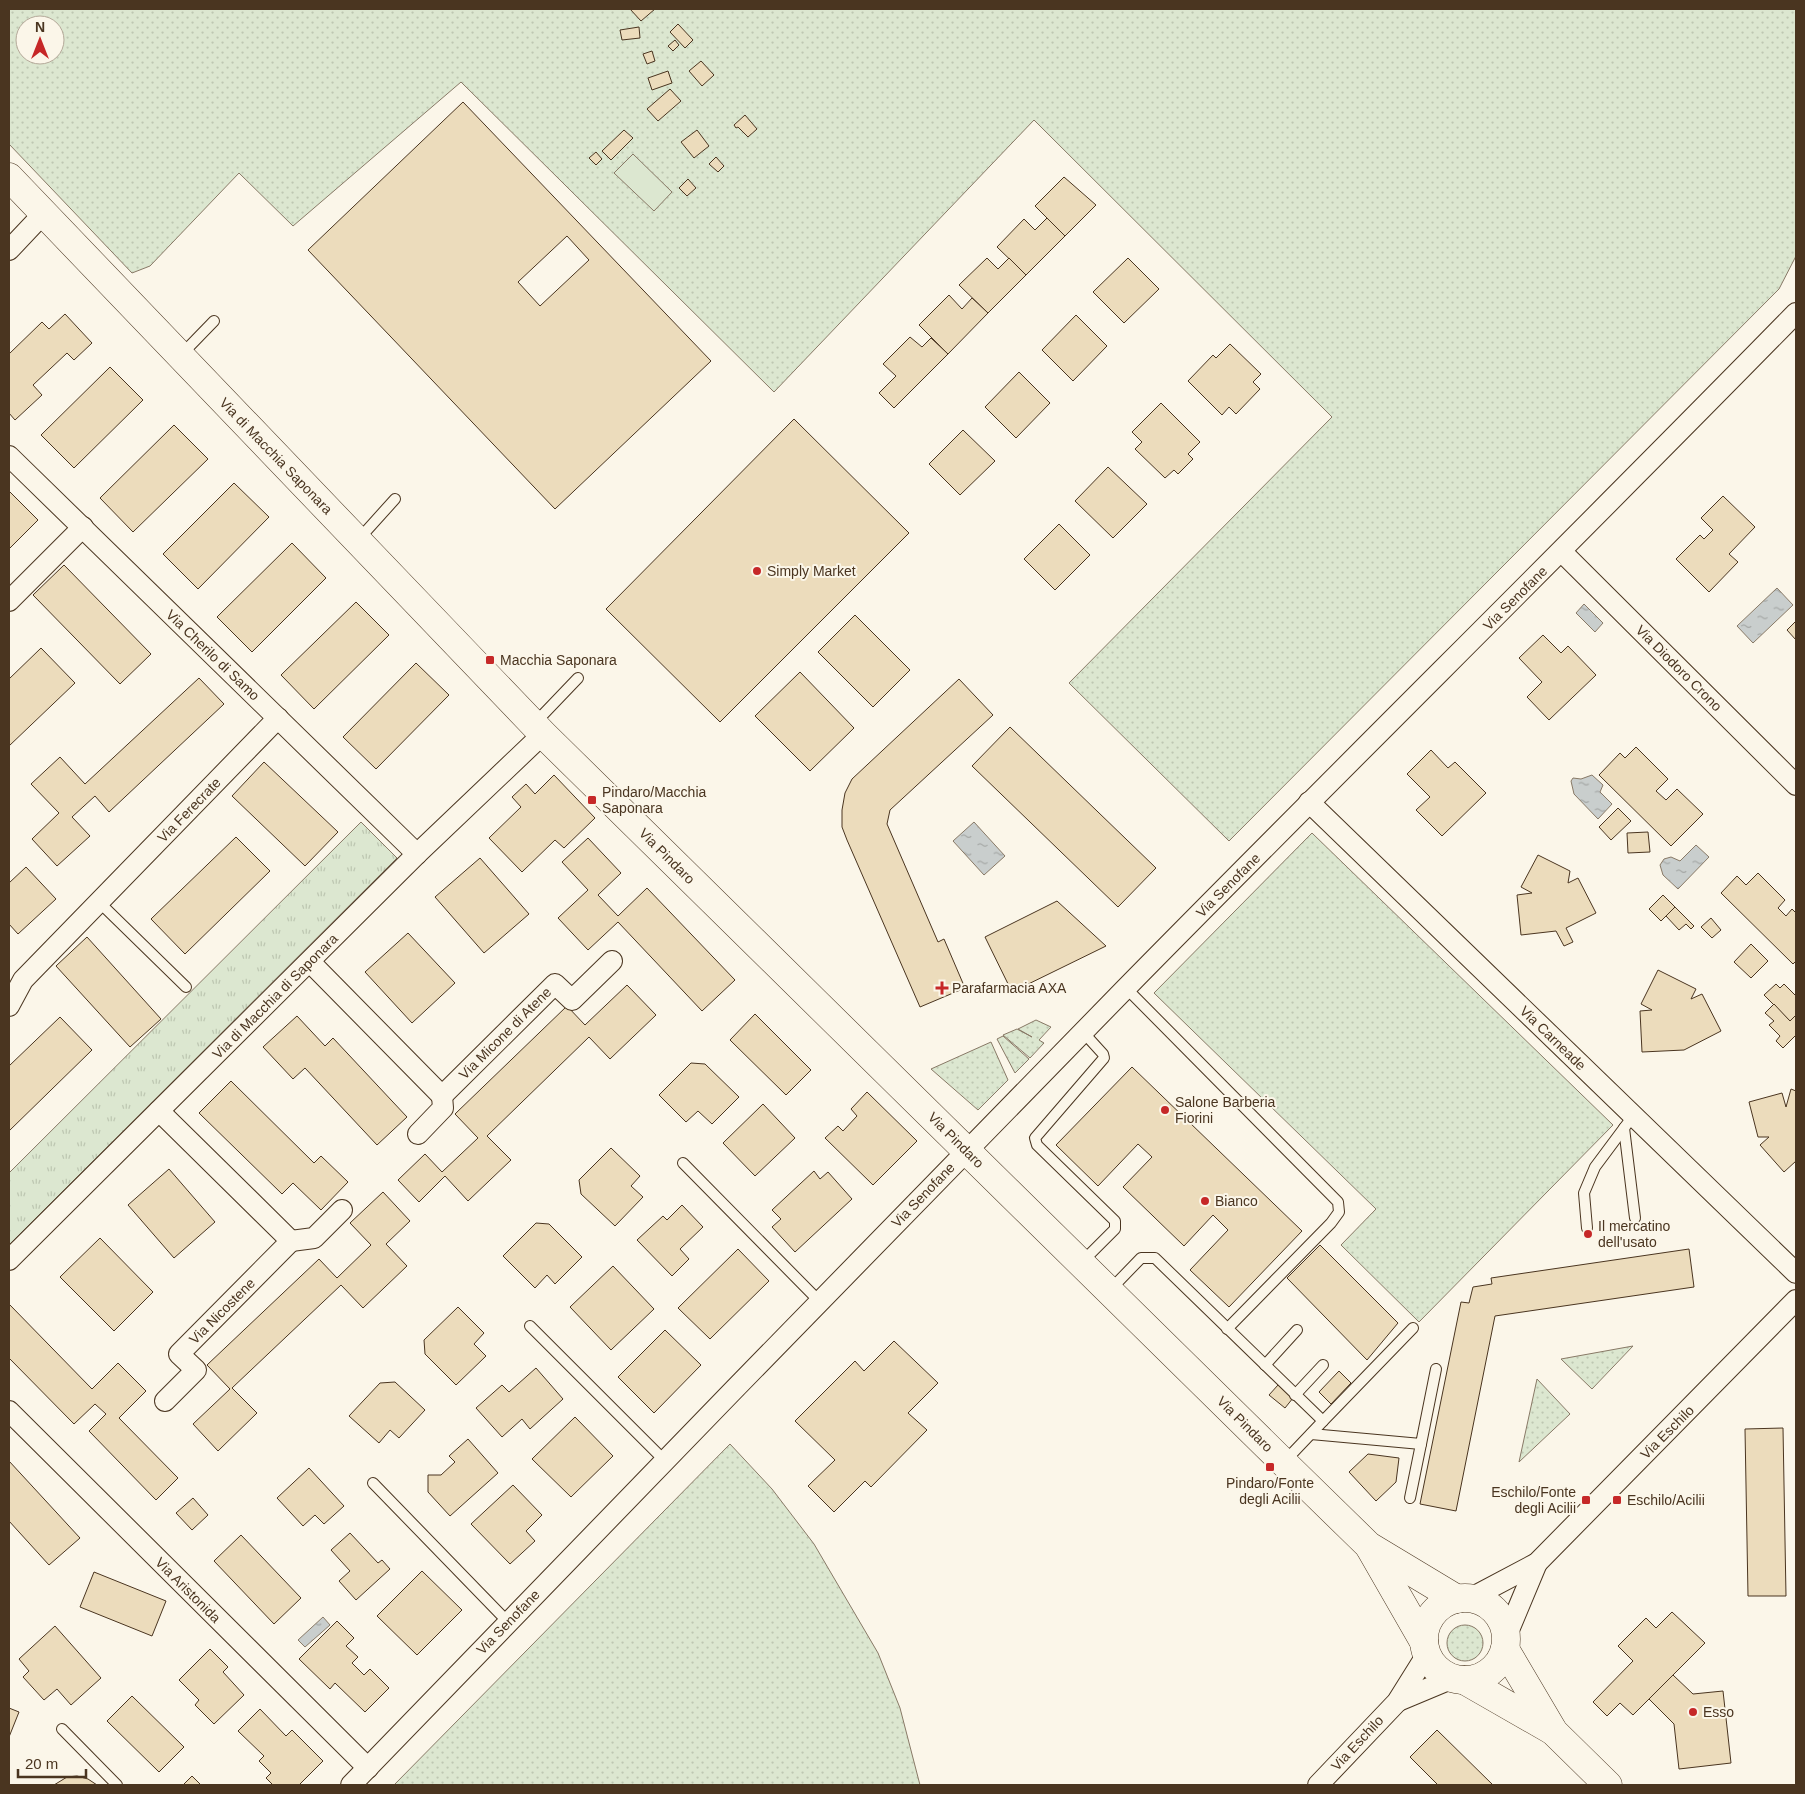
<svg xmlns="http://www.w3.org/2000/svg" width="1805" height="1794" font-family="Arial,sans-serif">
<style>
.grass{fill:url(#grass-dots);stroke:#887966;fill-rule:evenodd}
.park{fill:url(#park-tufts);stroke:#887966}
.garden{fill:#dce7d0;stroke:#887966}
.water{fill:url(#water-ripples);stroke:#887966}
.building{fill:#ecdcbc;stroke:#4a3520;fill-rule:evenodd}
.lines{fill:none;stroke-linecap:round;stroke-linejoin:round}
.lane-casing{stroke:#4a3520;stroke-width:12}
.street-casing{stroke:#4a3520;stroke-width:22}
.secondary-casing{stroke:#4a3520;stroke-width:29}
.lane{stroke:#fbf6e9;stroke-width:10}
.street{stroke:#fbf6e9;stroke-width:20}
.secondary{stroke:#fbf6e9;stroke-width:28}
.poi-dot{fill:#c62828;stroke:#fbf6e9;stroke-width:2}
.labels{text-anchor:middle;stroke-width:4;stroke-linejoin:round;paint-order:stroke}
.street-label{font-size:14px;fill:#4a3520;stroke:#fbf6e9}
.poi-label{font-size:14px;fill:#4a3520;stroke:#fbf6e9;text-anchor:start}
</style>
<defs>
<pattern id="grass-dots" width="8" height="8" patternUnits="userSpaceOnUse" patternTransform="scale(1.25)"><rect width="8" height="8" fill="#dce7d0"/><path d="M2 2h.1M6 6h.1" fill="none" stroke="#bec7b2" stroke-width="1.8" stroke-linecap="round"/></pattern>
<pattern id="park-tufts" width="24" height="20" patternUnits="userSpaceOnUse" patternTransform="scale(1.25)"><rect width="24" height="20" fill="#dce7d0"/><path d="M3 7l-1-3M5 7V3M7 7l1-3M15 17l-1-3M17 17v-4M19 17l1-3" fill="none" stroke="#bec7b2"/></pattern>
<pattern id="water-ripples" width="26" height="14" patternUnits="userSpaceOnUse" patternTransform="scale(1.25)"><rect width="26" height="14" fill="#c9cecd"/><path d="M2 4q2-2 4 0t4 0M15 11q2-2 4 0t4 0" fill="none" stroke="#a5a8a6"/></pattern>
</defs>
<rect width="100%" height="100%" fill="#fbf6e9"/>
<!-- grass -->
<g class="grass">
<path d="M9,9H1796V256L1779,289L1229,841L1069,683L1332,417L1034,120L774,392L461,82L293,226L239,173L150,266L132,273L9,144ZM25,25H55V55H25Z"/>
<path d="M1312,833L1613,1125L1419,1322L1341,1245L1376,1209L1154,993Z"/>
<path d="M1036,1020L1051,1027L1039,1040L1044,1043L1030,1058L1003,1035L1017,1029L1032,1037L1018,1029Z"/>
<path d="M1003,1036L1029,1059L1015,1073L997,1039Z"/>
<path d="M991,1042L1008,1080L978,1110L931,1069Z"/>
<path d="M1633,1346L1592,1389L1561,1359Z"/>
<path d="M1537,1379L1570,1414L1519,1462Z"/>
<path d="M730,1444L772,1489L814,1544L878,1653L900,1708L920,1785H394Z"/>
<circle cx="1465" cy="1643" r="18"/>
</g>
<!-- park -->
<path class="park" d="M361,822L397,858L9,1245V1173Z"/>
<!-- garden -->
<path class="garden" d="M633,154L672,192L654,211L614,173Z"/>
<!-- water -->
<g class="water">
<path d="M1777,588L1793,605L1753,643L1737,626Z"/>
<path d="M1584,604L1603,623L1595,632L1576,613Z"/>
<path d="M1592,775L1603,785L1600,792L1612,804L1598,819L1574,794L1571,781L1573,778L1581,779Z"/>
<path d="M974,822L1005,856L984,875L953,841Z"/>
<path d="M1696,845L1709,857L1678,889L1663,875L1660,865L1664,859L1671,857L1680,861Z"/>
<path d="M323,1617L330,1625L305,1647L298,1640Z"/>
</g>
<!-- building -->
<g class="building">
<path d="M630,9H655L641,21Z"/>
<path d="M678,24L693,40L685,48L670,32Z"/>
<path d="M639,27L640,38L622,40L620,30Z"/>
<path d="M675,40L679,45L673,51L668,46Z"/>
<path d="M652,51L655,61L647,64L643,54Z"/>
<path d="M701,61L714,75L702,86L689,71Z"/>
<path d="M668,71L672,83L652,90L648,78Z"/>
<path d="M670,89L681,101L658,121L647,109Z"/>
<path d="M463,102L711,361L555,509L308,250ZM567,236L589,260L540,306L518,282Z"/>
<path d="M745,115L757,129L748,137L738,127L736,128L734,125Z"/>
<path d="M624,130L633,138L611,160L602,151Z"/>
<path d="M697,130L709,146L694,158L681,142Z"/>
<path d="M596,152L602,159L596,165L589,158Z"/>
<path d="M716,157L724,166L718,172L709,164Z"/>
<path d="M1064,177L1096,205L1065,236L1035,206Z"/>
<path d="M688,179L696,188L687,196L679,188Z"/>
<path d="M1047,218L1065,236L1026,275L997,247L1024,219L1035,230Z"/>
<path d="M987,258L998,269L1009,258L1026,275L988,313L959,285Z"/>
<path d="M1128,258L1159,289L1124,323L1093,292Z"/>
<path d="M949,295L962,309L972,298L988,313L948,354L919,325Z"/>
<path d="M65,314L92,343L74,360L67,353L33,385L42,395L15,420L9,413V354L42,322L49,329Z"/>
<path d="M1076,315L1107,346L1073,381L1042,350Z"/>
<path d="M910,337L922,347L931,338L948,354L894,408L879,393L896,376L883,364Z"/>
<path d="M1230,344L1261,374L1253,382L1260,389L1236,414L1229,407L1222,415L1188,381L1213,355L1216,358Z"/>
<path d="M110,367L143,400L74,468L41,435Z"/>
<path d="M1019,372L1050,403L1016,438L985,407Z"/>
<path d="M1161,403L1200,442L1188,454L1193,459L1178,474L1174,470L1165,478L1135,449L1142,442L1132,432Z"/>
<path d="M794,419L909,533L720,722L606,609Z"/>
<path d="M174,425L208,459L133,532L100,498Z"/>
<path d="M963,430L995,461L960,495L929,464Z"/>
<path d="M1108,467L1147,504L1113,538L1075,501Z"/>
<path d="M234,483L269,517L198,589L163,554Z"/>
<path d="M9,491L38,520L9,549Z"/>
<path d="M1723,496L1755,527L1729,554L1738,562L1709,592L1676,559L1700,535L1704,539L1713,530L1701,518Z"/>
<path d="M1059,524L1090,555L1055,590L1024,559Z"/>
<path d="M292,543L326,578L252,652L217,617Z"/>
<path d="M64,565L151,654L120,684L33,595Z"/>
<path d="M356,602L389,635L314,709L281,675Z"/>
<path d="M855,615L910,670L873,707L818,652Z"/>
<path d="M1796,621V640L1787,630Z"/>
<path d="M1543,635L1561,653L1568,646L1596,675L1549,720L1527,697L1542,682L1519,658Z"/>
<path d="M41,648L75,683L9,746V679Z"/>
<path d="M416,663L449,695L376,769L343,737Z"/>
<path d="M800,672L854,728L810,771L755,716Z"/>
<path d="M199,678L224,704L109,812L95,796L72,817L90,836L57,866L32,839L59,813L31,784L60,757L85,784Z"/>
<path d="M959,679L993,715L890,810L887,824L938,942L944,939L965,988L920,1007L847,840L842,827V810L845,793L852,779Z"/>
<path d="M1010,727L1156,868L1118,907L972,766Z"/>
<path d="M1636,747L1668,779L1656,791L1666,800L1677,789L1703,814L1671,846L1599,775L1620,753L1625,758Z"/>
<path d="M1431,750L1448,768L1455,762L1486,793L1442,836L1416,810L1430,797L1407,774Z"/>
<path d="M264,762L338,832L305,866L232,796Z"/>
<path d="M554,775L595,818L564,848L555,840L522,872L489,838L521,807L512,797L526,784L535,794Z"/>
<path d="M1618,808L1631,821L1611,840L1599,827Z"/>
<path d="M1648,832L1650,852L1628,853L1627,833Z"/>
<path d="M236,837L270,871L185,954L151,919Z"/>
<path d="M588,838L621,873L598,895L618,916L647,888L735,980L702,1011L618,922L588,950L558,918L588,890L562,862Z"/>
<path d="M1538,855L1570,871L1568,883L1578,878L1596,913L1566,928L1573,942L1564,946L1556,931L1521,935L1517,895L1532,893L1521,887Z"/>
<path d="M480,858L529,914L484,953L435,897Z"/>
<path d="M26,867L56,899L18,934L9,924V883Z"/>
<path d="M1758,873L1785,900L1778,908L1786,916L1792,909L1796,913V961L1793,964L1721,893L1737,876L1746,885Z"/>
<path d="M1663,895L1675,907L1661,921L1649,909Z"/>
<path d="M1057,901L1106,946L1012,992L985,937Z"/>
<path d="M1675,907L1694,926L1691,929L1686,924L1679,930L1666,916Z"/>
<path d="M1711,918L1721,930L1712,938L1701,927Z"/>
<path d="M408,933L455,983L412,1023L365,972Z"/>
<path d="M87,937L161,1019L130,1047L56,966Z"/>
<path d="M1751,944L1768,961L1751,978L1734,962Z"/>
<path d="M1658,970L1696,989L1691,999L1702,994L1721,1031L1684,1050L1642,1052L1640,1011L1652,1010L1641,1004Z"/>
<path d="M1776,984L1780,988L1784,984L1796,996V1015L1790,1021L1764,995Z"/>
<path d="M627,985L656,1015L610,1059L589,1037L487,1136L511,1160L468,1201L445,1176L419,1202L398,1180L425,1154L442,1172L478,1138L455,1114L567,1006L585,1025Z"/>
<path d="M1774,1004L1790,1021L1796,1015V1035L1783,1048L1776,1041L1780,1036L1769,1025L1774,1021L1765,1013Z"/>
<path d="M755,1014L811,1070L786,1095L730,1040Z"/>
<path d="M297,1016L325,1046L333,1038L407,1117L377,1145L305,1068L293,1079L263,1047Z"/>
<path d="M60,1017L92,1050L9,1131V1066Z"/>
<path d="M691,1063L705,1064L739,1097L712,1124L698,1111L686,1122L659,1095Z"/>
<path d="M1132,1067L1302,1231L1229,1307L1190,1270L1228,1230L1213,1215L1184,1246L1123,1187L1152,1157L1138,1144L1098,1186L1056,1145Z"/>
<path d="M231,1081L314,1163L321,1156L348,1182L321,1210L293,1183L282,1194L199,1113Z"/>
<path d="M1791,1089L1796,1091V1161L1784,1172L1760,1145L1769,1137H1758L1749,1102L1782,1093L1786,1107Z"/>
<path d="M867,1092L917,1141L873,1185L825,1138L838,1126L843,1131L857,1116L851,1109Z"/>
<path d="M763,1104L795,1138L755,1176L723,1143Z"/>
<path d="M611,1148L640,1176L631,1186L643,1197L615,1226L581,1194L579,1180Z"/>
<path d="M169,1169L215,1222L174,1258L128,1205Z"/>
<path d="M814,1171L820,1179L828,1172L852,1199L795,1252L772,1227L781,1219L772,1210Z"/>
<path d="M383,1192L410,1221L386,1244L407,1266L363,1308L341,1285L232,1388L257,1413L218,1451L193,1424L230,1389L207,1365L319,1259L337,1278L371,1245L350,1223Z"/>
<path d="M682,1205L703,1227L680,1249L689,1259L672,1276L637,1240L663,1216L667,1220Z"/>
<path d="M536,1223L549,1224L582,1257L555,1284L547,1275L535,1288L503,1256Z"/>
<path d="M100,1238L153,1292L114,1331L60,1277Z"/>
<path d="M1320,1245L1398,1323L1367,1360L1287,1278Z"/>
<path d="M738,1249L769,1281L710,1339L678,1308Z"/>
<path d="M1689,1249L1694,1287L1495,1316L1456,1511L1420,1504L1461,1302L1469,1303L1473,1287L1492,1284L1491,1278Z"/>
<path d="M613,1266L654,1309L611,1350L570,1307Z"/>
<path d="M9,1304L92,1389L118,1363L146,1391L119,1418L178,1478L156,1500L89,1431L106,1414L95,1404L74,1424L9,1358Z"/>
<path d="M458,1307L484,1333L474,1344L486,1356L456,1385L425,1354L424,1340Z"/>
<path d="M665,1330L701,1365L654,1413L618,1377Z"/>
<path d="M894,1341L938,1383L908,1413L927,1430L871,1487L865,1481L834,1512L808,1486L835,1460L795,1421L855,1361L864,1371Z"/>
<path d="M536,1368L563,1399L530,1429L522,1419L502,1437L476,1408L502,1385L509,1392Z"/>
<path d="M1339,1371L1351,1383L1331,1404L1319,1392Z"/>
<path d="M395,1382L425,1410L399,1438L390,1430L379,1443L349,1416L380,1383Z"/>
<path d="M1278,1385L1293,1398L1285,1408L1269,1395Z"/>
<path d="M575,1417L613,1456L571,1497L532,1459Z"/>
<path d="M1783,1428L1786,1596H1748L1745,1429Z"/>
<path d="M468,1439L498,1473L450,1516L428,1492V1475H441L455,1462L449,1456Z"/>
<path d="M1368,1454L1399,1458L1396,1482L1376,1501L1349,1472Z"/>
<path d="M9,1461L80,1538L49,1565L9,1521Z"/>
<path d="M309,1468L344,1506L324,1524L315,1515L303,1526L277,1498Z"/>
<path d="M513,1485L542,1515L526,1531L535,1541L510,1564L471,1524Z"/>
<path d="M193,1498L208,1515L192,1530L176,1513Z"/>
<path d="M350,1533L378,1563L382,1560L390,1569L356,1600L339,1581L350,1571L331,1550Z"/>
<path d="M241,1535L301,1598L274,1624L214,1561Z"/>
<path d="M422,1571L462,1610L417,1655L377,1616Z"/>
<path d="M94,1572L166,1601L152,1636L80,1607Z"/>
<path d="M1672,1612L1705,1643L1633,1715L1620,1703L1607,1716L1593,1702L1633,1661L1618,1646L1646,1618L1656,1628Z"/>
<path d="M337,1621L354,1638L346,1646L358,1657L352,1663L364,1675L370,1669L389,1688L365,1712L335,1683L330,1689L299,1659Z"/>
<path d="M55,1626L101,1678L71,1705L57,1689L44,1700L23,1677L29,1671L19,1659Z"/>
<path d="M210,1649L228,1667L223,1672L244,1695L214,1724L195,1705L199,1700L179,1680Z"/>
<path d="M1673,1675L1693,1694L1723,1691L1731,1763L1679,1769L1674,1724L1649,1699Z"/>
<path d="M132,1696L184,1747L159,1772L107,1721Z"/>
<path d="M9,1708L19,1712L9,1737Z"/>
<path d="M260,1709L286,1736L292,1730L323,1761L299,1785H273L266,1778L271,1773L259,1761L264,1756L238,1731Z"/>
<path d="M1437,1730L1493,1785H1438L1410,1757Z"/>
<path d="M77,1776L88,1779L97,1785H54L67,1777Z"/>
<path d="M192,1776L201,1785H183Z"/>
</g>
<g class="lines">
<defs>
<g id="lane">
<path d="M181,355L214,321"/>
<path d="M359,539L395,499"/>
<path d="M534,724L578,678"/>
<path d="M99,902L186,987"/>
<path d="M1126,988L1338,1202L1339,1212L1331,1223L1227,1329"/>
<path d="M1624,1128L1635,1218"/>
<path d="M683,1163L820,1302"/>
<path d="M1587,1228L1584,1193L1595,1167L1633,1116"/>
<path d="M1082,1262L1115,1229V1221L1037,1145L1035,1138L1104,1058L1103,1054L1083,1032"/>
<path d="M1110,1290L1141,1258H1155L1323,1421L1285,1461"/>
<path d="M530,1326L664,1460"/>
<path d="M1265,1365L1297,1330"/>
<path d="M1295,1395L1323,1365"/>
<path d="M1323,1421L1413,1328"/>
<path d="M1311,1434L1421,1444L1436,1369"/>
<path d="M373,1483L508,1622"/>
<path d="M1410,1498L1421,1444"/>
<path d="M62,1729L117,1785"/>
</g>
<g id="street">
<path d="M9,250L43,214"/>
<path d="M9,456L417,854"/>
<path d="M1562,552L1796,785"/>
<path d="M9,601L83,527"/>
<path d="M1309,802L1796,1273"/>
<path d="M310,962L442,1096L555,984L572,1000L612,961"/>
<path d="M9,1006L23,980L278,718"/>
<path d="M159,1111L291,1241L179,1354L196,1370L165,1401"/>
<path d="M418,1134L443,1108L442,1096"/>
<path d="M291,1241L314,1238L342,1210"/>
<path d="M9,1260L417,854L543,734"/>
<path d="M9,1411L368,1768"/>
<path d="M1471,1598L1537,1563L1796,1300"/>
<path d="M1506,1637L1537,1563"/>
<path d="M1398,1701L1453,1678"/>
<path d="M351,1785C608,1520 865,1253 1124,990C1347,763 1574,540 1796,313"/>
<path d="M1318,1785L1397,1702L1427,1654"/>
</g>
<g id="secondary">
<path d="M9,177L543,734L1284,1463L1369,1546L1457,1599"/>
<path d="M1370,1548L1424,1642"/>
<circle cx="1465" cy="1639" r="41"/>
<path d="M1505,1649L1554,1732L1608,1785"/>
<path d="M1464,1680L1553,1731"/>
</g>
</defs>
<!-- lane casing -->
<use href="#lane" class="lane-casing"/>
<!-- street casing -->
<use href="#street" class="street-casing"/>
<!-- secondary casing -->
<use href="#secondary" class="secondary-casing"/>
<!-- lane -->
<use href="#lane" class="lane"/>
<!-- street -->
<use href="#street" class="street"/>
<!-- secondary -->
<use href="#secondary" class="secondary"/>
</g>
<!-- markers -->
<g class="poi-dot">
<circle cx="757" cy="571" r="5"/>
<rect x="485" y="655" width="10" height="10" rx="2.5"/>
<rect x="587" y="795" width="10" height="10" rx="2.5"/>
<path d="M939.5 980.5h5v5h5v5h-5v5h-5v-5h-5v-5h5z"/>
<circle cx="1165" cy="1110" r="5"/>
<circle cx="1205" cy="1201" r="5"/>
<circle cx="1588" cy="1234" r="5"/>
<rect x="1265" y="1462" width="10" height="10" rx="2.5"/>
<rect x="1581" y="1495" width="10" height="10" rx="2.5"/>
<rect x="1612" y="1495" width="10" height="10" rx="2.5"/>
<circle cx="1693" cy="1712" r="5"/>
</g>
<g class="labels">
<!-- street labels -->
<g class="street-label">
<text transform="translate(276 456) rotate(46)" y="5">Via di Macchia Saponara</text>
<text transform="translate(1515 598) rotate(-45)" y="5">Via Senofane</text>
<text transform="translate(213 655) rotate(44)" y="5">Via Cherilo di Samo</text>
<text transform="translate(1679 668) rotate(45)" y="5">Via Diodoro Crono</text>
<text transform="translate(189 810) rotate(-46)" y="5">Via Ferecrate</text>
<text transform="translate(667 856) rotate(45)" y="5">Via Pindaro</text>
<text transform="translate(1228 885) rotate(-45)" y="5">Via Senofane</text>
<text transform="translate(275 996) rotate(-45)" y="5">Via di Macchia di Saponara</text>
<text transform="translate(505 1033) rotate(-45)" y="5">Via Micone di Atene</text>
<text transform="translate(1553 1038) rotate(44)" y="5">Via Carneade</text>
<text transform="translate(956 1140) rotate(45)" y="5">Via Pindaro</text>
<text transform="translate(923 1195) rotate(-46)" y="5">Via Senofane</text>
<text transform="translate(222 1311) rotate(-45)" y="5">Via Nicostene</text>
<text transform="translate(1245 1424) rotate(45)" y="5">Via Pindaro</text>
<text transform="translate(1667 1432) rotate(-45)" y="5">Via Eschilo</text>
<text transform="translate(188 1590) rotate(45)" y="5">Via Aristonida</text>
<text transform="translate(508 1622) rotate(-46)" y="5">Via Senofane</text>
<text transform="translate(1357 1743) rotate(-47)" y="5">Via Eschilo</text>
</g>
<!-- poi labels -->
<g class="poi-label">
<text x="767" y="576">Simply Market</text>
<text x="500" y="665">Macchia Saponara</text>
<text x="602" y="797">Pindaro/Macchia<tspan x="602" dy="16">Saponara</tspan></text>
<text x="952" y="993">Parafarmacia AXA</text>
<text x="1175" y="1107">Salone Barberia<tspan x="1175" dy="16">Fiorini</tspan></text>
<text x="1215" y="1206">Bianco</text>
<text x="1598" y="1231">Il mercatino<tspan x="1598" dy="16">dell'usato</tspan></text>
<text x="1270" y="1488" text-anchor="middle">Pindaro/Fonte<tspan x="1270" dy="16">degli Acilii</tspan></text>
<text x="1576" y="1497" text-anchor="end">Eschilo/Fonte<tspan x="1576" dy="16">degli Acilii</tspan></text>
<text x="1627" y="1505">Eschilo/Acilii</text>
<text x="1703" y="1717">Esso</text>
</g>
</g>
<!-- border -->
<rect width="1805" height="1794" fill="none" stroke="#4a3520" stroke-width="20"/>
<!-- north arrow -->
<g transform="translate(40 40)"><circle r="24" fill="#fbf6e9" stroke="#b4a999"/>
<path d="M0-4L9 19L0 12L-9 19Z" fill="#c62828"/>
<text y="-8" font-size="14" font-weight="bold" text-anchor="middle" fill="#4a3520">N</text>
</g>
<!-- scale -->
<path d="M18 1769v8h68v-8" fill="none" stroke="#4a3520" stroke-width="2.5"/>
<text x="25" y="1769" font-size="15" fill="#4a3520" stroke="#fbf6e9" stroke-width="4" paint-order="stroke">20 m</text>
</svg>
